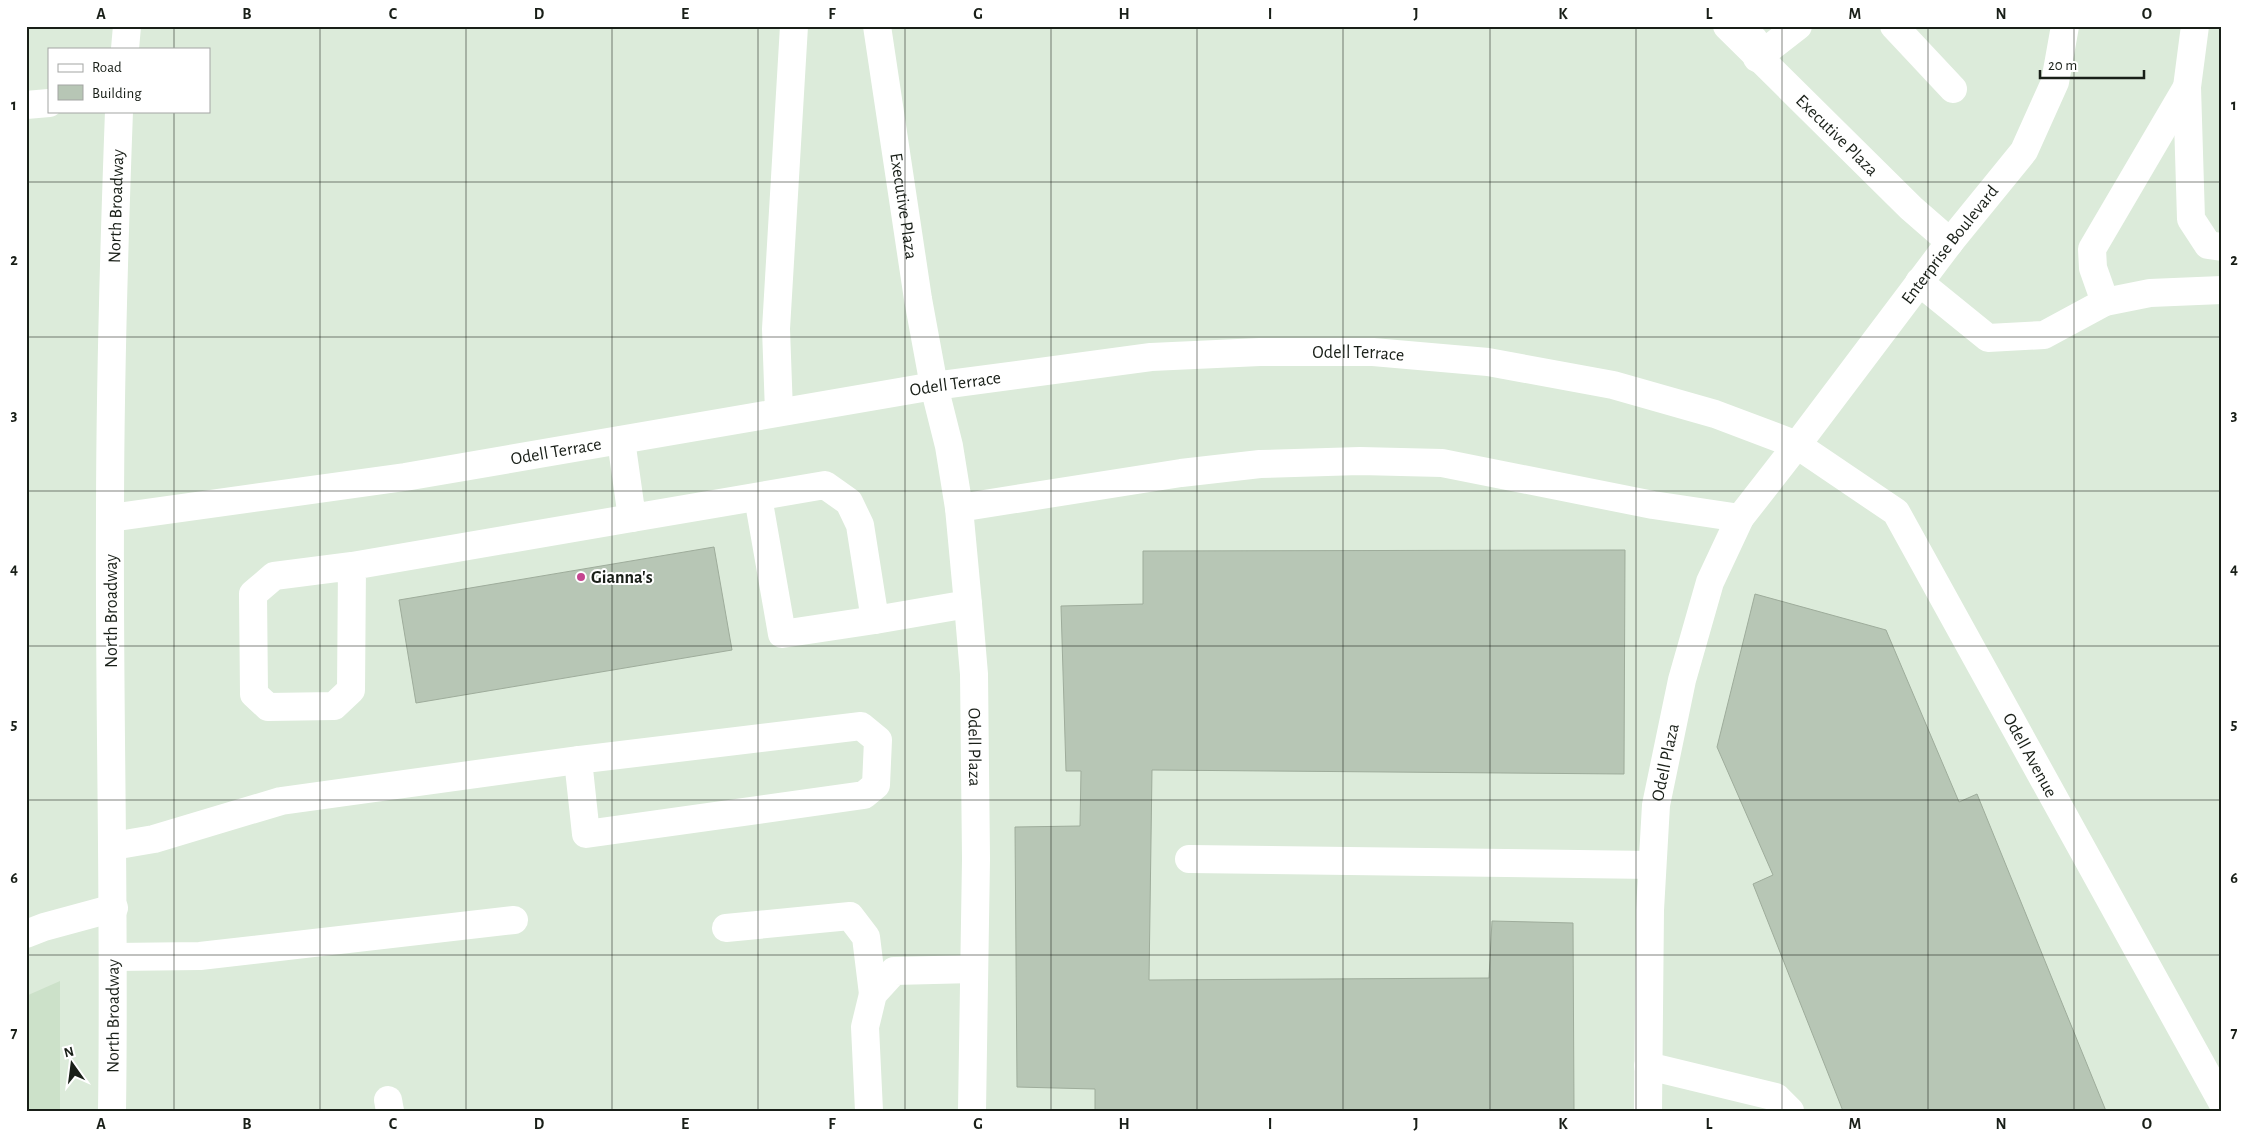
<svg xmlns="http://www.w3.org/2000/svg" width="2248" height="1137" font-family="'Alegreya Sans',sans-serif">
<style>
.built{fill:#cce1c9}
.building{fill:#b7c6b5;stroke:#9eac9b}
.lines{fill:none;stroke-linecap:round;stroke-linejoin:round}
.minor{stroke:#fff;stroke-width:28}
.major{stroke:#fff;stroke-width:28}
.grid{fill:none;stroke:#191f18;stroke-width:1;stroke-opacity:0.55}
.poi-dot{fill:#c54590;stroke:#fff;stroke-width:2}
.labels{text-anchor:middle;stroke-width:4;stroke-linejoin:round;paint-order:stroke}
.street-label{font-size:18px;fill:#191f18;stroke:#fff}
.poi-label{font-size:18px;font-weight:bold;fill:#191f18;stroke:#fff;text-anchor:start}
.neatline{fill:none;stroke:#191f18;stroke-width:2}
.grid-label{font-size:16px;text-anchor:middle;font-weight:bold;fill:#191f18}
</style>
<rect width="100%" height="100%" fill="#dcebda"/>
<!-- built -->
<path class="built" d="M60,981V1111H26V996Z"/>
<!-- building -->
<g class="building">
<path d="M714,547L732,650L416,703L399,600Z"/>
<path d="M1625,550L1624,774L1152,770L1149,980L1489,978L1492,921L1573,923L1574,1111H1095V1089L1017,1087L1015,827L1080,826L1081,771H1066L1061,606L1143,604V551Z"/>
<path d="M1755,594L1886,630L1959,802L1977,794L2106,1111H1843L1753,884L1773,875L1717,747Z"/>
</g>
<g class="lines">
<!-- minor -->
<g class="minor">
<path id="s1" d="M877,26L918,299L934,386L949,446L959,508L968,604L974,674L976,859L972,1111"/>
<path id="s2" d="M1727,26L1911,208L1950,242"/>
<path d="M1894,26L1953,89"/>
<path d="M2195,26L2187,87L2191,219L2208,245L2222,247"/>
<path d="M1754,40L1757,58L1798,26"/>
<path d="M26,105L49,103"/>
<path d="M1919,282L1988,338L2044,335L2105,302L2150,293L2222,290"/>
<path d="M2105,302L2093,268L2092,249L2187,87"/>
<path d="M779,412L776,329L794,26"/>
<path d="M621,440L632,518L825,485L849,502L860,525L875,620L968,604"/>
<path d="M758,497L782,634L875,620"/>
<path d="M959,508L1181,473L1260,464L1360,461L1442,463L1653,505L1740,518"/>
<path id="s3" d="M110,518L405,477L934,386L1151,357L1260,352H1373L1488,362L1613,385L1715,414L1797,445L1896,512L2222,1102"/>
<path d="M352,566L351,690L334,706L268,707L254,694L253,594L274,576L352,566L632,518"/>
<path d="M113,846L154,839L281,801L578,760L861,726L878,740L876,785L864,795L586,834L578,760"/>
<path d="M1189,859L1652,865"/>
<path d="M726,928L850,916L866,937L873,994"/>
<path d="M26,934L44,927L114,908"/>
<path d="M114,957L200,956L514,920"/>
<path d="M1648,1066L1776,1097L1790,1111"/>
<path d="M388,1100L390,1111"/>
<path d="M869,1111L865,1027L873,994L894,971L974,969"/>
<path id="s4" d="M1648,1111L1650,910L1656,805L1682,680L1710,582L1740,518L1797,445L1950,242L2024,151L2055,82L2065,26"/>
</g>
<!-- major -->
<g class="major">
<path d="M125,49L127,26"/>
<path id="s5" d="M112,1111C115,913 109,716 110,518C110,382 114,247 119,111"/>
</g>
</g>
<!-- grid -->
<path class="grid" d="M174,26V49M320,26V1111M466,26V1111M612,26V1111M758,26V1111M905,26V1111M1051,26V1111M1197,26V1111M1343,26V1111M1490,26V1111M1636,26V1111M1782,26V1111M1928,26V1111M2074,26V1111M174,111V1111M26,182H2222M26,337H2222M26,491H2222M26,646H2222M26,800H2222M26,955H2222"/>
<!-- markers -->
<circle class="poi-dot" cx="581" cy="577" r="5"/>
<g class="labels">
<!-- street labels -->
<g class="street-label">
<text dy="6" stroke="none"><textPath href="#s2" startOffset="155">Executive Plaza</textPath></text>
<text dy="6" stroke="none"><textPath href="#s5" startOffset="905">North Broadway</textPath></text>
<text dy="6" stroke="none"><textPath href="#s1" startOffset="182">Executive Plaza</textPath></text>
<text dy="6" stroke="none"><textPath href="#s4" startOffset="951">Enterprise Boulevard</textPath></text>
<text dy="6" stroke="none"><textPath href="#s3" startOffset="1261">Odell Terrace</textPath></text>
<text dy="6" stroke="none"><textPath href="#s3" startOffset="856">Odell Terrace</textPath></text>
<text dy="6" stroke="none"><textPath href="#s3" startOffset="451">Odell Terrace</textPath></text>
<text transform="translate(111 611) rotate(-90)" y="6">North Broadway</text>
<text dy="6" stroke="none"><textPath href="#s1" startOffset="729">Odell Plaza</textPath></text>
<text dy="6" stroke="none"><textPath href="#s3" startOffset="2109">Odell Avenue</textPath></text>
<text dy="6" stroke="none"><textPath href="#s4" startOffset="350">Odell Plaza</textPath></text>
<text dy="6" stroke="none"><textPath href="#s5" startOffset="95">North Broadway</textPath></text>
</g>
<!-- poi labels -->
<g class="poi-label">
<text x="591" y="583">Gianna's</text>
</g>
</g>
<!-- border -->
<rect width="2248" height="1137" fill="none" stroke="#ffffff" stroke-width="55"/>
<!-- legend -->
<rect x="48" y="48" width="162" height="65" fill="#ffffff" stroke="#a3a5a3"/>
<rect x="58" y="64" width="25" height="8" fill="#ffffff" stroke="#a3a5a3"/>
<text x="92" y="72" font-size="15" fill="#191f18">Road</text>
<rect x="58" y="85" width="25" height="15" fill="#b7c6b5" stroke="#a3a5a3"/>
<text x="92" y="98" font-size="15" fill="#191f18">Building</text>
<!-- north arrow -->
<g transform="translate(72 1064) rotate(346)" stroke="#ffffff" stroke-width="4" paint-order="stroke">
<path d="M0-4L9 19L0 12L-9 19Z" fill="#191f18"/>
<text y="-8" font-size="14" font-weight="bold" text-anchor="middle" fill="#191f18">N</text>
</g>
<!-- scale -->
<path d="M2040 70v8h104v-8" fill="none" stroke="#191f18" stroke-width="2.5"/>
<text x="2048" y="70" font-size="15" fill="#191f18" stroke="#ffffff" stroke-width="4" paint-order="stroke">20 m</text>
<rect x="28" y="28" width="2192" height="1082" class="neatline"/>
<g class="grid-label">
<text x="101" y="19">A</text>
<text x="247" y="19">B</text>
<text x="393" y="19">C</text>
<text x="539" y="19">D</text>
<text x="685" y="19">E</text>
<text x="832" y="19">F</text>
<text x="978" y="19">G</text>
<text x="1124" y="19">H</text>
<text x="1270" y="19">I</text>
<text x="1416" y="19">J</text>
<text x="1563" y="19">K</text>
<text x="1709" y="19">L</text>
<text x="1855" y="19">M</text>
<text x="2001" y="19">N</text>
<text x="2147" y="19">O</text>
<text x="14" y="110">1</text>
<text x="2234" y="110">1</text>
<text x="14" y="265">2</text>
<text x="2234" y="265">2</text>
<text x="14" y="420">3</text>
<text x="2234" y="420">3</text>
<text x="14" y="574">4</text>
<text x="2234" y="574">4</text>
<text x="14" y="729">5</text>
<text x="2234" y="729">5</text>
<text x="14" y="883">6</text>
<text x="2234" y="883">6</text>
<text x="14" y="1038">7</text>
<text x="2234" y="1038">7</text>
<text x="101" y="1129">A</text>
<text x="247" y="1129">B</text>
<text x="393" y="1129">C</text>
<text x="539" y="1129">D</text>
<text x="685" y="1129">E</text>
<text x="832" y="1129">F</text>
<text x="978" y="1129">G</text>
<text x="1124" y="1129">H</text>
<text x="1270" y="1129">I</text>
<text x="1416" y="1129">J</text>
<text x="1563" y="1129">K</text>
<text x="1709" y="1129">L</text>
<text x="1855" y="1129">M</text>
<text x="2001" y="1129">N</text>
<text x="2147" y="1129">O</text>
</g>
</svg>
